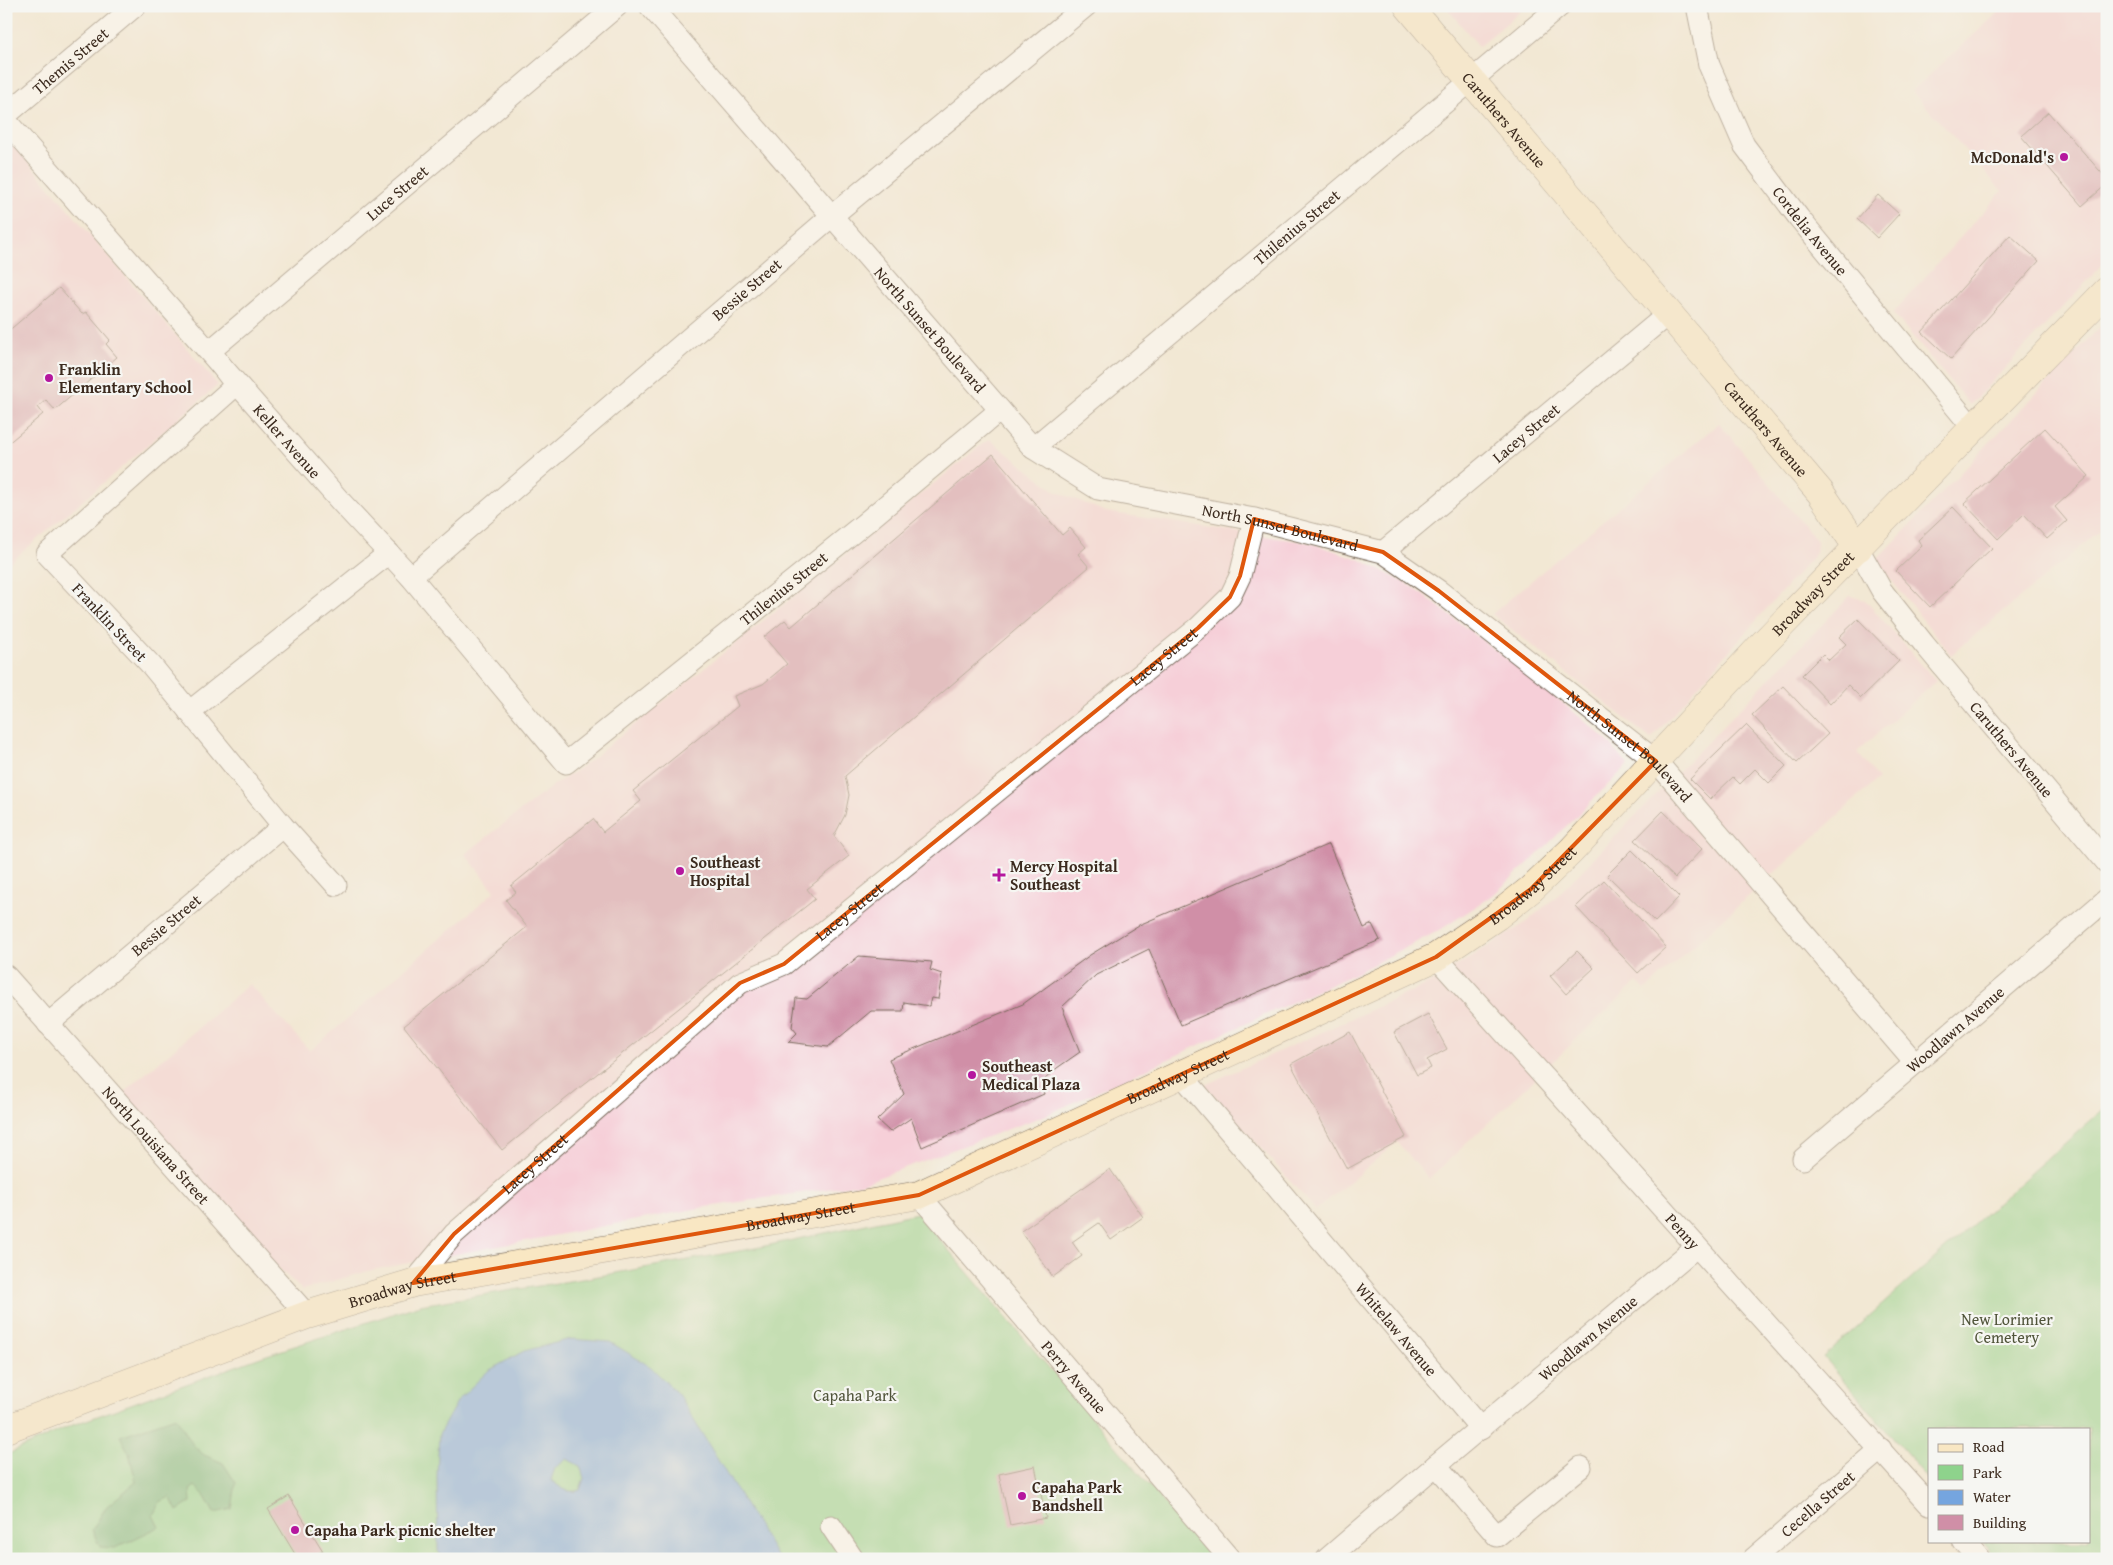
<svg xmlns="http://www.w3.org/2000/svg" width="2113" height="1565" font-family="'Gentium Book Plus',serif">
<style>
.built{fill:#f6cfd8}
.green{fill:#8ed38c;stroke:#647e55}
.forest{fill:#72b578;stroke:#56704b}
.water{fill:#75a5df;stroke:#58687e;fill-rule:evenodd}
.building{fill:#d08fa7}
.lines{fill:none;stroke-linecap:round;stroke-linejoin:round}
.street-casing{stroke:#7b6c5e;stroke-width:23}
.secondary-casing{stroke:#7b6c5e;stroke-width:29}
.street{stroke:#fff;stroke-width:21}
.secondary{stroke:#f9e7c3;stroke-width:28}
.marked{fill:none;stroke:#df570d;stroke-width:4;stroke-linejoin:round}
.poi-dot{fill:#b5179e;stroke:#f6f6f2;stroke-width:2}
.labels{text-anchor:middle;stroke-width:4.5;stroke-linejoin:round;paint-order:stroke}
.street-label{font-size:16px;fill:#3b2a1e;stroke:#f6f6f2}
.poi-label{font-size:16px;font-weight:bold;fill:#3b2a1e;stroke:#f6f6f2;text-anchor:start}
.park-label{font-size:16px;fill:#50543a;stroke:#f6f6f2}
</style>
<rect width="100%" height="100%" fill="#f6f6f2"/>
<filter id="ink" filterUnits="userSpaceOnUse"><feTurbulence type="fractalNoise" baseFrequency=".02" numOctaves="2"/><feDisplacementMap in="SourceGraphic" scale="10" xChannelSelector="R" yChannelSelector="G"/><feConvolveMatrix kernelMatrix="1 2 1 2 8 2 1 2 1" color-interpolation-filters="sRGB"/></filter>
<filter id="wash" filterUnits="userSpaceOnUse"><feTurbulence type="fractalNoise" baseFrequency=".0096" numOctaves="4" result="noise"/><feDisplacementMap in="SourceGraphic" scale="20" xChannelSelector="R" yChannelSelector="G"/><feGaussianBlur stdDeviation="1.12" result="paint"/><feColorMatrix in="noise" values="0 0 0 0 0 0 0 0 0 0 0 0 0 0 0 0 0 1.4 0 .05"/><feComposite in="paint" operator="in"/></filter>
<g filter="url(#wash)">
<rect width="100%" height="100%" fill="#f2e8d4"/>
<!-- built -->
<g class="built">
<path d="M1445,6H1527L1479,46Z"/>
<path d="M1997,6H2107V260L1970,405L1893,313L2002,191L1912,91L1999,12Z"/>
<path d="M12,143L218,385L6,566V148Z"/>
<path d="M2107,320V525L1951,655L1876,561Z"/>
<path d="M1719,423L1817,541L1816,553L1651,739L1492,614Z"/>
<path d="M989,439L1057,492L1106,512L1311,543L1359,559L1384,572L1413,587L1551,693L1606,739L1628,765L1533,859L1492,896L1440,930L1354,974L1046,1115L861,1184L700,1208L372,1270L302,1290L271,1261L122,1094L249,984L310,1051L495,891L465,854L554,785L583,766Z"/>
<path d="M1850,596L1865,600L1936,681L1857,752L1878,779L1645,990L1637,982L1429,1179L1397,1142L1316,1210L1205,1085L1430,983L1524,924L1558,895Z"/>
</g>
<!-- green -->
<g class="green">
<path d="M2107,1106V1559H1997L1982,1541H2089V1429H1929V1480L1823,1357Z"/>
<path d="M917,1213L1212,1559H6V1455L70,1426L261,1357L420,1305L582,1279L756,1248Z"/>
</g>
<!-- forest -->
<path class="forest" d="M176,1417L193,1445L204,1455L223,1463L236,1483L232,1509L214,1513L204,1495L195,1486L190,1490L191,1502L177,1511L170,1497L160,1502L153,1515L159,1527L115,1548L100,1547L92,1530L106,1507L136,1482L129,1453L120,1436Z"/>
<!-- water -->
<path class="water" d="M571,1339L610,1342L651,1367L678,1394L778,1559H443L438,1551L437,1476L439,1434L458,1400L488,1371L524,1351ZM567,1459L580,1466L584,1478L580,1490C567,1494 561,1488 551,1480L555,1468Z"/>
<g id="blocks">
<!-- building -->
<g class="building">
<path d="M2048,112L2107,179V184L2082,206L2021,136Z"/>
<path d="M1878,195L1899,214L1877,238L1857,219Z"/>
<path d="M2010,235L2039,261L1951,359L1922,332Z"/>
<path d="M59,288L82,314L86,312L110,340L106,344L117,357L55,410L46,400L38,407L43,414L6,445V333Z"/>
<path d="M2045,428L2089,476L2055,507L2067,521L2047,539L2024,514L1998,539L1964,503Z"/>
<path d="M993,454L1062,535L1070,528L1086,547L1078,554L1089,567L845,776L849,795L845,815L834,836L849,856L807,889L815,899L502,1150L404,1026L527,927L506,900L516,892L511,886L593,819L603,832L641,801L633,791L738,706L734,696L763,684L787,664L764,637L785,620L791,627Z"/>
<path d="M1953,507L1992,548L1930,607L1896,571L1922,546L1918,540Z"/>
<path d="M1858,619L1899,661L1861,698L1848,685L1830,704L1802,675L1823,654L1829,660L1846,644L1839,637Z"/>
<path d="M1783,686L1828,734L1797,763L1752,715Z"/>
<path d="M1746,725L1786,766L1769,783L1755,769L1740,784L1733,777L1710,799L1690,779Z"/>
<path d="M1663,811L1702,849L1675,878L1635,840Z"/>
<path d="M1329,844L1364,928L1372,924L1380,940L1181,1025L1149,949L1096,975L1062,1007L1080,1052L1057,1068L1041,1083L1044,1094L922,1147L911,1118L890,1132L877,1120L904,1094L889,1059L1023,1004L1090,955L1139,925Z"/>
<path d="M1632,850L1679,897L1655,922L1607,875Z"/>
<path d="M1604,880L1666,947L1638,973L1576,907Z"/>
<path d="M1577,951L1594,968L1566,994L1550,976Z"/>
<path d="M859,956L932,962L930,970L942,974L938,999L931,998L929,1006L904,1002L903,1011H871L828,1047L788,1042L797,1033L792,1027L796,998L807,999Z"/>
<path d="M1428,1014L1447,1049L1427,1060L1431,1068L1417,1075L1394,1032Z"/>
<path d="M1350,1032L1406,1137L1347,1169L1291,1064Z"/>
<path d="M1110,1169L1143,1217L1111,1240L1099,1223L1072,1242L1082,1256L1053,1277L1021,1231Z"/>
<path d="M1035,1466L1046,1518L1010,1525L999,1474Z"/>
<path d="M289,1496L323,1551L310,1559H298L268,1509Z"/>
</g>
</g>
</g>
<g filter="url(#ink)">
<use href="#blocks" fill-opacity="0" stroke="#7b6c5e" stroke-width="1"/>
<g class="lines">
<defs>
<g id="street">
<path id="s1" d="M650,6L1033,448L1098,489L1254,519L1383,552L1439,591L1656,761L1915,1063"/>
<path id="s2" d="M1697,6L1709,65L1744,145L1799,218L1973,428"/>
<path id="s3" d="M6,115L135,6"/>
<path id="s4" d="M6,121L341,502L411,577L566,763L865,523L1000,410"/>
<path id="s5" d="M1033,448L1560,6"/>
<path id="s6" d="M1858,548L1882,591L1924,644L2107,863"/>
<path id="s7" d="M1383,552L1668,314"/>
<path id="s8" d="M411,577L833,215L1086,6"/>
<path d="M189,712L389,553"/>
<path id="s9" d="M336,885L283,826L151,665L47,554L236,385L210,351L617,6"/>
<path id="s10" d="M1436,957L1929,1504"/>
<path id="s11" d="M6,976L307,1315"/>
<path id="s12" d="M48,1024L283,826"/>
<path id="s13" d="M1181,1074L1481,1429"/>
<path id="s14" d="M1803,1159L2107,899"/>
<path id="s15" d="M919,1195L1230,1559"/>
<path id="s16" d="M413,1283L454,1234L740,983L784,964L1198,628L1230,597L1240,576L1254,519"/>
<path d="M1436,1465L1497,1536L1581,1467"/>
<path d="M831,1526L853,1559"/>
<path d="M1963,1541L1978,1559"/>
<path id="s17" d="M1327,1559L1436,1465L1696,1247"/>
<path id="s18" d="M1753,1559L1881,1449"/>
</g>
<g id="secondary">
<path id="s19" d="M1408,6L1820,492L1858,548"/>
<path id="s20" d="M6,1429L307,1315L413,1283L919,1195L1436,957L1497,916L1531,889L1571,851L1764,643L2107,291"/>
</g>
</defs>
<!-- street casing -->
<use href="#street" class="street-casing"/>
<!-- secondary casing -->
<use href="#secondary" class="secondary-casing"/>
<!-- street -->
<use href="#street" class="street"/>
<!-- secondary -->
<use href="#secondary" class="secondary"/>
</g>
</g>
<!-- marked area -->
<path d="M0 0H2113V1565H0ZM1254,519L1383,552L1439,591L1656,761L1531,889L1436,957L919,1195L413,1283L454,1234L740,983L784,964L1198,628L1230,597L1240,576Z" fill="#f2e8d4" fill-opacity=".55" fill-rule="evenodd"/>
<path class="marked" d="M1254,519L1383,552L1439,591L1656,761L1531,889L1436,957L919,1195L413,1283L454,1234L740,983L784,964L1198,628L1230,597L1240,576Z"/>
<!-- markers -->
<g class="poi-dot">
<circle cx="2064" cy="157" r="5"/>
<circle cx="49" cy="378" r="5"/>
<circle cx="680" cy="871" r="5"/>
<path d="M996.5 867.5h5v5h5v5h-5v5h-5v-5h-5v-5h5z"/>
<circle cx="972" cy="1075" r="5"/>
<circle cx="1022" cy="1496" r="5"/>
<circle cx="295" cy="1530" r="5"/>
</g>
<g class="labels">
<!-- street labels -->
<g class="street-label">
<text dy="6" stroke="none"><textPath href="#s3" startOffset="84">Themis Street</textPath></text>
<text dy="6" stroke="none"><textPath href="#s19" startOffset="149">Caruthers Avenue</textPath></text>
<text dy="6" stroke="none"><textPath href="#s9" startOffset="981">Luce Street</textPath></text>
<text dy="6" stroke="none"><textPath href="#s5" startOffset="344">Thilenius Street</textPath></text>
<text dy="6" stroke="none"><textPath href="#s2" startOffset="256">Cordelia Avenue</textPath></text>
<text dy="6" stroke="none"><textPath href="#s8" startOffset="442">Bessie Street</textPath></text>
<text dy="6" stroke="none"><textPath href="#s1" startOffset="428">North Sunset Boulevard</textPath></text>
<text dy="6" stroke="none"><textPath href="#s19" startOffset="554">Caruthers Avenue</textPath></text>
<text dy="6" stroke="none"><textPath href="#s7" startOffset="186">Lacey Street</textPath></text>
<text dy="6" stroke="none"><textPath href="#s4" startOffset="426">Keller Avenue</textPath></text>
<text dy="6" stroke="none"><textPath href="#s1" startOffset="848">North Sunset Boulevard</textPath></text>
<text dy="6" stroke="none"><textPath href="#s4" startOffset="1131">Thilenius Street</textPath></text>
<text dy="6" stroke="none"><textPath href="#s20" startOffset="2041">Broadway Street</textPath></text>
<text transform="translate(110 622) rotate(47)" y="6">Franklin Street</text>
<text dy="6" stroke="none"><textPath href="#s16" startOffset="981">Lacey Street</textPath></text>
<text dy="6" stroke="none"><textPath href="#s1" startOffset="1268">North Sunset Boulevard</textPath></text>
<text dy="6" stroke="none"><textPath href="#s6" startOffset="254">Caruthers Avenue</textPath></text>
<text dy="6" stroke="none"><textPath href="#s20" startOffset="1636">Broadway Street</textPath></text>
<text dy="6" stroke="none"><textPath href="#s16" startOffset="576">Lacey Street</textPath></text>
<text dy="6" stroke="none"><textPath href="#s12" startOffset="154">Bessie Street</textPath></text>
<text dy="6" stroke="none"><textPath href="#s14" startOffset="200">Woodlawn Avenue</textPath></text>
<text dy="6" stroke="none"><textPath href="#s20" startOffset="1231">Broadway Street</textPath></text>
<text dy="6" stroke="none"><textPath href="#s11" startOffset="226">North Louisiana Street</textPath></text>
<text dy="6" stroke="none"><textPath href="#s16" startOffset="171">Lacey Street</textPath></text>
<text dy="6" stroke="none"><textPath href="#s20" startOffset="826">Broadway Street</textPath></text>
<text dy="6" stroke="none"><textPath href="#s10" startOffset="369">Penny</textPath></text>
<text dy="6" stroke="none"><textPath href="#s20" startOffset="421">Broadway Street</textPath></text>
<text dy="6" stroke="none"><textPath href="#s13" startOffset="334">Whitelaw Avenue</textPath></text>
<text dy="6" stroke="none"><textPath href="#s17" startOffset="342">Woodlawn Avenue</textPath></text>
<text dy="6" stroke="none"><textPath href="#s15" startOffset="239">Perry Avenue</textPath></text>
<text dy="6" stroke="none"><textPath href="#s18" startOffset="85">Cecella Street</textPath></text>
</g>
<!-- poi labels -->
<g class="poi-label">
<text x="2054" y="163" text-anchor="end">McDonald's</text>
<text x="59" y="375">Franklin<tspan x="59" dy="18">Elementary School</tspan></text>
<text x="690" y="868">Southeast<tspan x="690" dy="18">Hospital</tspan></text>
<text x="1010" y="872">Mercy Hospital<tspan x="1010" dy="18">Southeast</tspan></text>
<text x="982" y="1072">Southeast<tspan x="982" dy="18">Medical Plaza</tspan></text>
<text x="1032" y="1493">Capaha Park<tspan x="1032" dy="18">Bandshell</tspan></text>
<text x="305" y="1536">Capaha Park picnic shelter</text>
</g>
<!-- park labels -->
<g class="park-label">
<text x="2007" y="1325">New Lorimier<tspan x="2007" dy="18">Cemetery</tspan></text>
<text x="855" y="1401">Capaha Park</text>
</g>
</g>
<!-- margin -->
<rect width="2113" height="1565" fill="none" stroke="#f6f6f2" stroke-width="25"/>
<!-- legend -->
<rect x="1928" y="1428" width="162" height="115" fill="#f6f6f2" stroke="#aba49d"/>
<rect x="1938" y="1444" width="25" height="8" fill="#f9e7c3" stroke="#aba49d"/>
<text x="1973" y="1452" font-size="15" fill="#3b2a1e">Road</text>
<rect x="1938" y="1465" width="25" height="15" fill="#8ed38c" stroke="#aba49d"/>
<text x="1973" y="1478" font-size="15" fill="#3b2a1e">Park</text>
<rect x="1938" y="1490" width="25" height="15" fill="#75a5df" stroke="#aba49d"/>
<text x="1973" y="1502" font-size="15" fill="#3b2a1e">Water</text>
<rect x="1938" y="1515" width="25" height="15" fill="#d08fa7" stroke="#aba49d"/>
<text x="1973" y="1528" font-size="15" fill="#3b2a1e">Building</text>
</svg>
